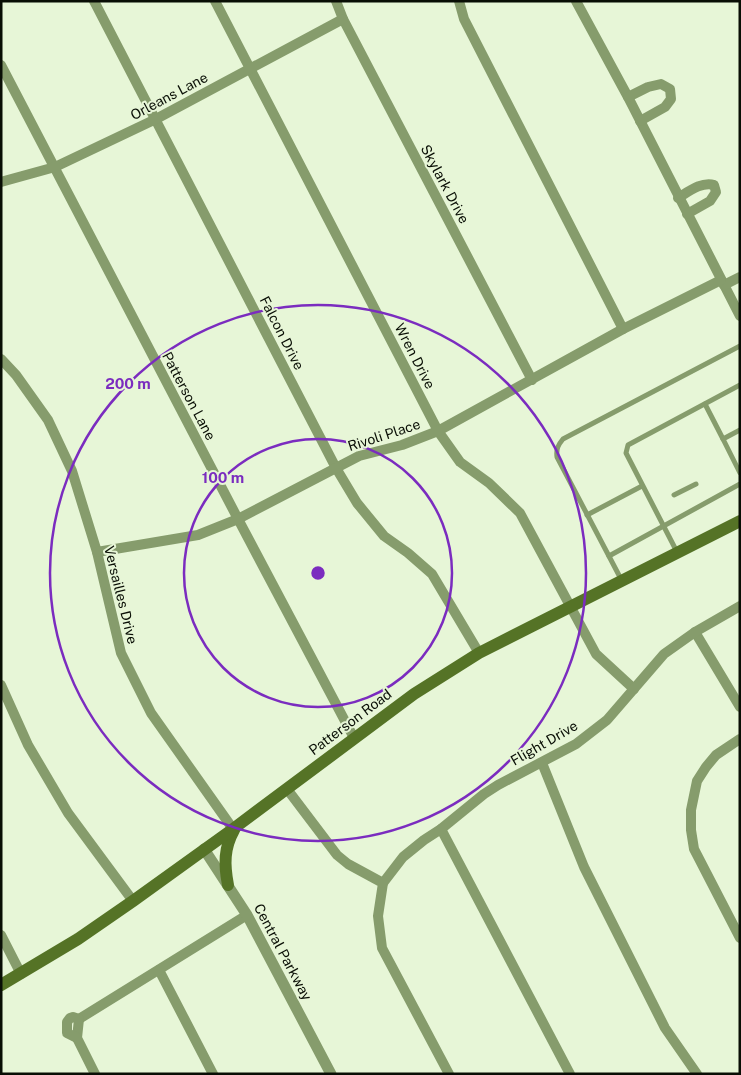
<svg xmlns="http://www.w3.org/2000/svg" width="741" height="1075" font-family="'Public Sans',sans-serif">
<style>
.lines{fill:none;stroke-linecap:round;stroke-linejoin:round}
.service{stroke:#869c6c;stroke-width:5}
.minor{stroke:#869c6c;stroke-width:10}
.tertiary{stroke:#869c6c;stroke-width:11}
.secondary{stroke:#557326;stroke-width:12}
.ring{fill:none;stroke:#7b2cbf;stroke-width:2.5}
.labels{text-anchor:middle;stroke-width:4;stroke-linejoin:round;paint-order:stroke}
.street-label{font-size:14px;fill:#090e05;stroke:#e7f6d7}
.centre{fill:#7b2cbf;stroke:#e7f6d7;stroke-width:2.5}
.ring-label{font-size:15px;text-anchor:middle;font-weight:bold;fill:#7b2cbf;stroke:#e7f6d7;stroke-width:4;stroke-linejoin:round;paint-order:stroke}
</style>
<rect width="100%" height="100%" fill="#e7f6d7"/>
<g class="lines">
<!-- service -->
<g class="service">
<path d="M705,404L723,439"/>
<path d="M740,430L723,439L740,473"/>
<path d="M674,495L696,484"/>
<path d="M587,515L642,486"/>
<path d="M677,552L626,453L628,445L740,385"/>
<path d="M609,556L740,484"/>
<path d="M622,581L557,457C556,449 558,445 563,439L740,346"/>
</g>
<!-- minor -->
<g class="minor">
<path d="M94,1L336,468L357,503L384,536L408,553L432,574L479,653"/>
<path d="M215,1L438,431L460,462L489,483L520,513L596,654L634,689"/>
<path d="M336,1L343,19L532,380"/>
<path d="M459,1L464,19L623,329"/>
<path d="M576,1L628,97L740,316"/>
<path d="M1,65L238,519L354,738"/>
<path d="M628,97L648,87L661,84L670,89L671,99L665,107L640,121"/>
<path d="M1,182L55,167L156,119L343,19"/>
<path d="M678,198C688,192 702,181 714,185L716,192L710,201L687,214"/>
<path d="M724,285L740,277"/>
<path d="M1,359L16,375L48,420L72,471L97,552L121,653L151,713L233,829"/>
<path d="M97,552L198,535L238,519L359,456L402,445L438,431L623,329L721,280"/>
<path d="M695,632L740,707"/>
<path d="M1,685L28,745L68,813L133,901"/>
<path d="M740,739L716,755L706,767L697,781L691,810V830L694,849L740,938"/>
<path d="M542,763L584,867L665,1028L697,1074"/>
<path d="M287,789L337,855L348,864L383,883L378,916L382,948L449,1074"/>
<path d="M441,829L570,1074"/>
<path d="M383,883L403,857L424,840L441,829L484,794L498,785L576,744L607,720L664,654L695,632L740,606"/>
<path d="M1,935L21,974"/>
<path d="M159,970L213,1074"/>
<path d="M79,1019L247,915"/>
<path d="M79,1019L77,1038L95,1074"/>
<path d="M77,1038L67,1033V1022L70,1018L73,1017L79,1019"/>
</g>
<!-- tertiary -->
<path class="tertiary" d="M204,849L247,915L331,1074"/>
<!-- secondary -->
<g class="secondary">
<path d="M228,885C224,864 224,848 234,830"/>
<path d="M1,985L78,939L133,901L233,829L414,694L479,653L740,521"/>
</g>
</g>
<!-- distance rings -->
<g class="ring">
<circle cx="318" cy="573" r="134"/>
<circle cx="318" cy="573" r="268"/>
</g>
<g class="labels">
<!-- street labels -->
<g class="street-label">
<text transform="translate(169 96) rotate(-28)" y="5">Orleans Lane</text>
<text transform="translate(445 184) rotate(62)" y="5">Skylark Drive</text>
<text transform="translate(282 333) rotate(63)" y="5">Falcon Drive</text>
<text transform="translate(415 356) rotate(63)" y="5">Wren Drive</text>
<text transform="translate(189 396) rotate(62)" y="5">Patterson Lane</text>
<text transform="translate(384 435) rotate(-18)" y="5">Rivoli Place</text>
<text transform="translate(121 595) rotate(76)" y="5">Versailles Drive</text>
<text transform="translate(350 722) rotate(-37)" y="5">Patterson Road</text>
<text transform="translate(544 743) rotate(-30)" y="5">Flight Drive</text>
<text transform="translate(283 952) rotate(62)" y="5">Central Parkway</text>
</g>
</g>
<circle cx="318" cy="573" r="8" class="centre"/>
<g class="ring-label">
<text x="128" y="389">200 m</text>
<text x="223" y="483">100 m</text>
</g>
<!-- border -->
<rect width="741" height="1075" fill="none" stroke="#090e05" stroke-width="5"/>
</svg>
